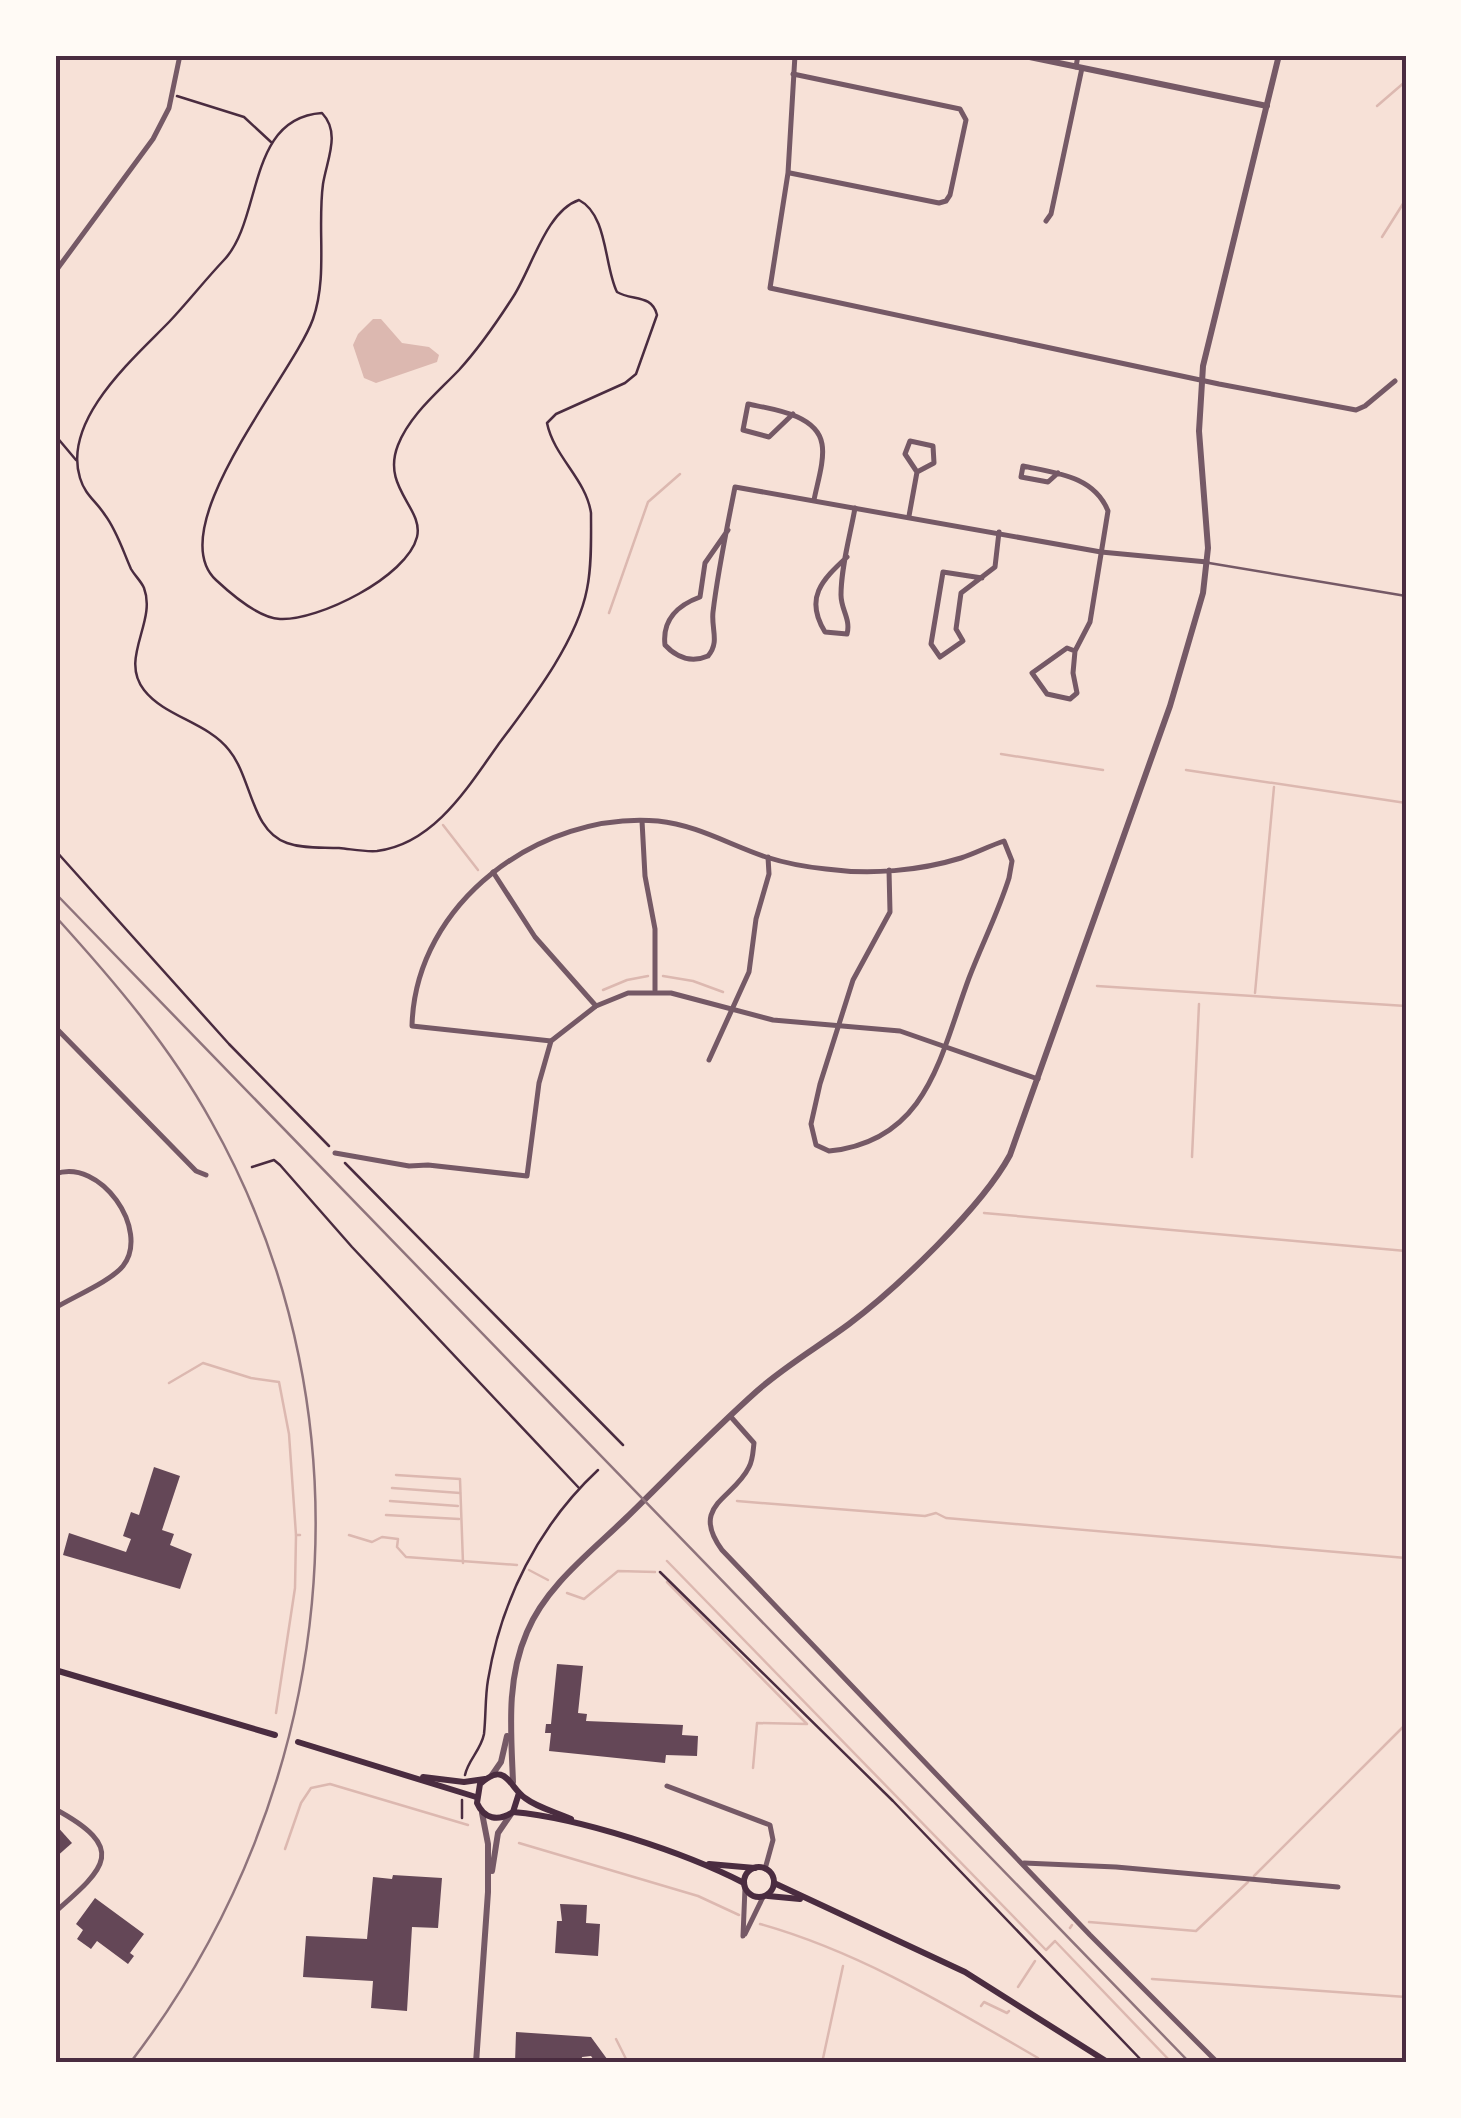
<svg xmlns="http://www.w3.org/2000/svg" width="1461" height="2118" font-family="Raleway,sans-serif">
<style>
.water{fill:#dcb8b0}
.lines{fill:none;stroke-linecap:round;stroke-linejoin:round}
.stream{stroke:#dcb8b0;stroke-width:2.5}
.building{fill:#644757}
.path{stroke:#4a2c40;stroke-width:2.5}
.service{stroke:#755966;stroke-width:2.5}
.minor{stroke:#755966;stroke-width:5}
.tertiary{stroke:#755966;stroke-width:6}
.secondary{stroke:#4a2c40;stroke-width:6}
.rail{stroke:#8f747c;stroke-width:2.5}
.neatline{fill:none;stroke:#4a2c40;stroke-width:4}
</style>
<rect width="100%" height="100%" fill="#f7e1d7"/>
<!-- water -->
<path class="water" d="M373,319H381L402,343L429,347L439,355L437,362L376,383L364,378L353,345L358,334Z"/>
<g class="lines">
<!-- stream -->
<g class="stream">
<path d="M1377,106L1406,81"/>
<path d="M1382,237L1406,199"/>
<path d="M609,613L648,502L680,474"/>
<path d="M1001,754L1103,770"/>
<path d="M1186,770L1406,803"/>
<path d="M443,825L478,870"/>
<path d="M663,976L693,981L723,992"/>
<path d="M1097,986L1406,1006"/>
<path d="M603,990L627,980L648,976"/>
<path d="M1255,993L1274,787"/>
<path d="M1192,1157L1199,1004"/>
<path d="M984,1213L1406,1251"/>
<path d="M169,1383L203,1363L251,1378L279,1382L289,1434L296,1535"/>
<path d="M396,1475L460,1479L463,1563"/>
<path d="M392,1488L460,1493"/>
<path d="M390,1501L458,1506"/>
<path d="M737,1501L925,1516L936,1513L946,1518L1406,1558"/>
<path d="M386,1515L459,1519"/>
<path d="M349,1535L372,1542L382,1537L398,1539L397,1547L406,1557L517,1565"/>
<path d="M667,1561L1046,1950L1055,1941L1172,2063"/>
<path d="M529,1570L548,1580"/>
<path d="M667,1582L807,1724L757,1723L753,1768"/>
<path d="M567,1593L584,1599L618,1571L655,1572"/>
<path d="M276,1713L295,1588L296,1535H300"/>
<path d="M519,1843L698,1896L739,1915"/>
<path d="M285,1849L301,1803L311,1788L330,1784L468,1825"/>
<path d="M1254,1876L1406,1724"/>
<path d="M1089,1922L1196,1931L1248,1882"/>
<path d="M760,1924C860,1952 950,2007 1038,2058L1034,2063"/>
<path d="M1070,1928L1072,1925"/>
<path d="M1152,1979L1406,1997"/>
<path d="M1018,1987L1035,1961"/>
<path d="M981,2006L984,2002L1007,2013L1009,2011"/>
<path d="M616,2039L628,2063"/>
<path d="M822,2063L843,1966"/>
</g>
</g>
<!-- building -->
<g class="building">
<path d="M154,1467L180,1476L162,1530L174,1534L170,1545L192,1554L180,1589L63,1555L69,1533L126,1552L131,1539L123,1536L131,1512L139,1515Z"/>
<path d="M557,1664L583,1666L578,1713L587,1714L586,1721L683,1725L682,1735L698,1736L697,1756L666,1755L665,1763L549,1751L551,1733H545L546,1724H551Z"/>
<path d="M55,1824L72,1843L55,1858Z"/>
<path d="M393,1875L442,1878L438,1928L412,1927L407,2011L371,2008L373,1981L303,1977L306,1936L367,1939L373,1877L392,1879Z"/>
<path d="M95,1898L144,1934L130,1953L134,1956L128,1964L97,1941L91,1949L77,1939L83,1930L76,1924Z"/>
<path d="M560,1904L587,1905L586,1923L600,1924L598,1956L555,1953L557,1921H562Z"/>
<path d="M516,2032L591,2037L610,2063H596L591,2056L582,2057L581,2063H515Z"/>
</g>
<g class="lines">
<!-- path -->
<g class="path">
<path d="M177,96L244,117L271,142"/>
<path d="M322,113C341,133 327,159 323,184C317,228 328,276 313,319C293,375 160,528 216,580C231,594 259,618 280,619C318,621 407,577 417,537C424,508 381,488 398,445C410,415 437,393 459,370C479,348 497,322 513,297C532,268 546,211 579,200C608,215 604,266 617,292C632,301 652,294 657,315L636,374L625,383L556,414L547,423C554,457 586,479 591,513C591,537 592,565 587,589C577,642 530,702 498,745C468,787 434,844 377,851C364,852 351,849 339,848C322,847 304,849 287,843C251,831 252,778 229,750C207,722 165,717 144,690C119,658 157,622 144,588C141,581 135,576 131,569C123,551 117,531 105,515C96,501 85,495 80,478C62,420 133,359 169,322C188,302 205,280 224,260C263,219 246,118 322,113Z"/>
<path d="M55,435L76,460"/>
<path d="M55,850L229,1044L329,1146"/>
<path d="M345,1163L623,1445"/>
<path d="M252,1167L274,1160L280,1165L352,1247L579,1488"/>
<path d="M660,1572L893,1801L1144,2063"/>
<path d="M465,1775C468,1760 481,1750 484,1734C486,1716 485,1697 488,1680C501,1600 539,1525 598,1470"/>
<path d="M462,1800V1818"/>
</g>
<!-- service -->
<path class="service" d="M1209,563L1406,596"/>
<!-- minor -->
<g class="minor">
<path d="M795,55L788,173L770,288L1219,384L1356,410L1365,406L1395,381"/>
<path d="M1076,67L1078,55"/>
<path d="M790,173L939,203L946,201L950,195L966,120L960,109L793,74"/>
<path d="M1046,221L1051,214L1082,68"/>
<path d="M55,272L153,139L169,108L180,55"/>
<path d="M793,414L769,437L743,430L748,404C771,409 817,414 822,444C825,460 817,484 814,500"/>
<path d="M1058,473L1048,482L1021,477L1023,466C1056,473 1094,476 1108,511L1090,622L1075,651L1073,673L1077,693L1070,699L1047,694L1032,673L1067,648L1075,651"/>
<path d="M909,516L917,472L905,454L910,441L933,446L934,463L917,472"/>
<path d="M728,530L705,563L700,597C678,605 662,620 665,645C677,658 692,663 708,656C720,642 711,629 713,612C718,570 727,528 735,487L1101,552L1207,562"/>
<path d="M847,557C822,580 804,598 825,632L847,634C851,619 841,610 841,595C841,567 850,536 855,508"/>
<path d="M982,578L943,572L931,644L940,657L963,641L956,629L961,593L995,567L999,532"/>
<path d="M642,821L645,876L655,929V990"/>
<path d="M493,872L535,937L596,1006"/>
<path d="M55,1027L196,1171L206,1175"/>
<path d="M551,1041L412,1026C415,902 541,811 658,821C697,825 730,845 766,857C785,863 806,867 826,869C870,875 919,871 961,858C976,853 989,846 1004,841L1012,861L1009,878C998,913 982,944 969,978C940,1056 928,1141 829,1151L816,1145L811,1124L820,1084L853,980L890,912L889,870"/>
<path d="M709,1060L749,972L756,919L769,874L768,857"/>
<path d="M335,1153L409,1166L428,1165L527,1176L539,1083L551,1041L596,1006L628,993H671L773,1020L900,1031L1038,1079"/>
<path d="M55,1174C100,1157 151,1230 123,1266C111,1281 73,1297 55,1308"/>
<path d="M731,1417L754,1443C753,1451 753,1460 749,1467C734,1499 689,1505 722,1550L1090,1935L1218,2063"/>
<path d="M667,1786L770,1825L773,1840L765,1869"/>
<path d="M55,1809C127,1848 107,1867 55,1912"/>
<path d="M1024,1863L1116,1867L1338,1887"/>
<path d="M745,1934L763,1897"/>
<path d="M743,1936L745,1888"/>
</g>
<!-- tertiary -->
<g class="tertiary">
<path d="M1020,55L1267,106"/>
<path d="M492,1775L501,1762L507,1736"/>
<path d="M513,1782C511,1731 506,1680 527,1632C546,1586 591,1552 626,1518C669,1476 711,1432 757,1391C785,1366 818,1347 849,1324C897,1288 982,1207 1010,1155L1170,706L1203,593L1208,548L1199,431L1203,366L1279,55"/>
<path d="M492,1871L498,1833L511,1814"/>
<path d="M476,2063L488,1892V1844L482,1813"/>
</g>
<!-- secondary -->
<g class="secondary">
<path d="M55,1670L275,1735"/>
<path d="M298,1742L476,1797"/>
<path d="M423,1777L464,1782L485,1779"/>
<path d="M519,1793L513,1812C498,1822 484,1819 477,1803L480,1784C506,1760 509,1787 525,1798C538,1808 556,1812 571,1819"/>
<path d="M513,1812C580,1818 684,1852 744,1883"/>
<path d="M709,1864L755,1868"/>
<circle cx="759" cy="1882" r="15"/>
<path d="M774,1883L965,1972L1109,2063"/>
<path d="M768,1896L800,1899"/>
</g>
<!-- rail -->
<g class="rail">
<path d="M55,893L1190,2063"/>
<path d="M55,916C113,980 169,1045 211,1121C380,1421 338,1793 130,2063"/>
</g>
</g>
<!-- border -->
<rect width="1461" height="2118" fill="none" stroke="#fffaf5" stroke-width="115"/>
<rect x="58" y="58" width="1346" height="2002" class="neatline"/>
</svg>
